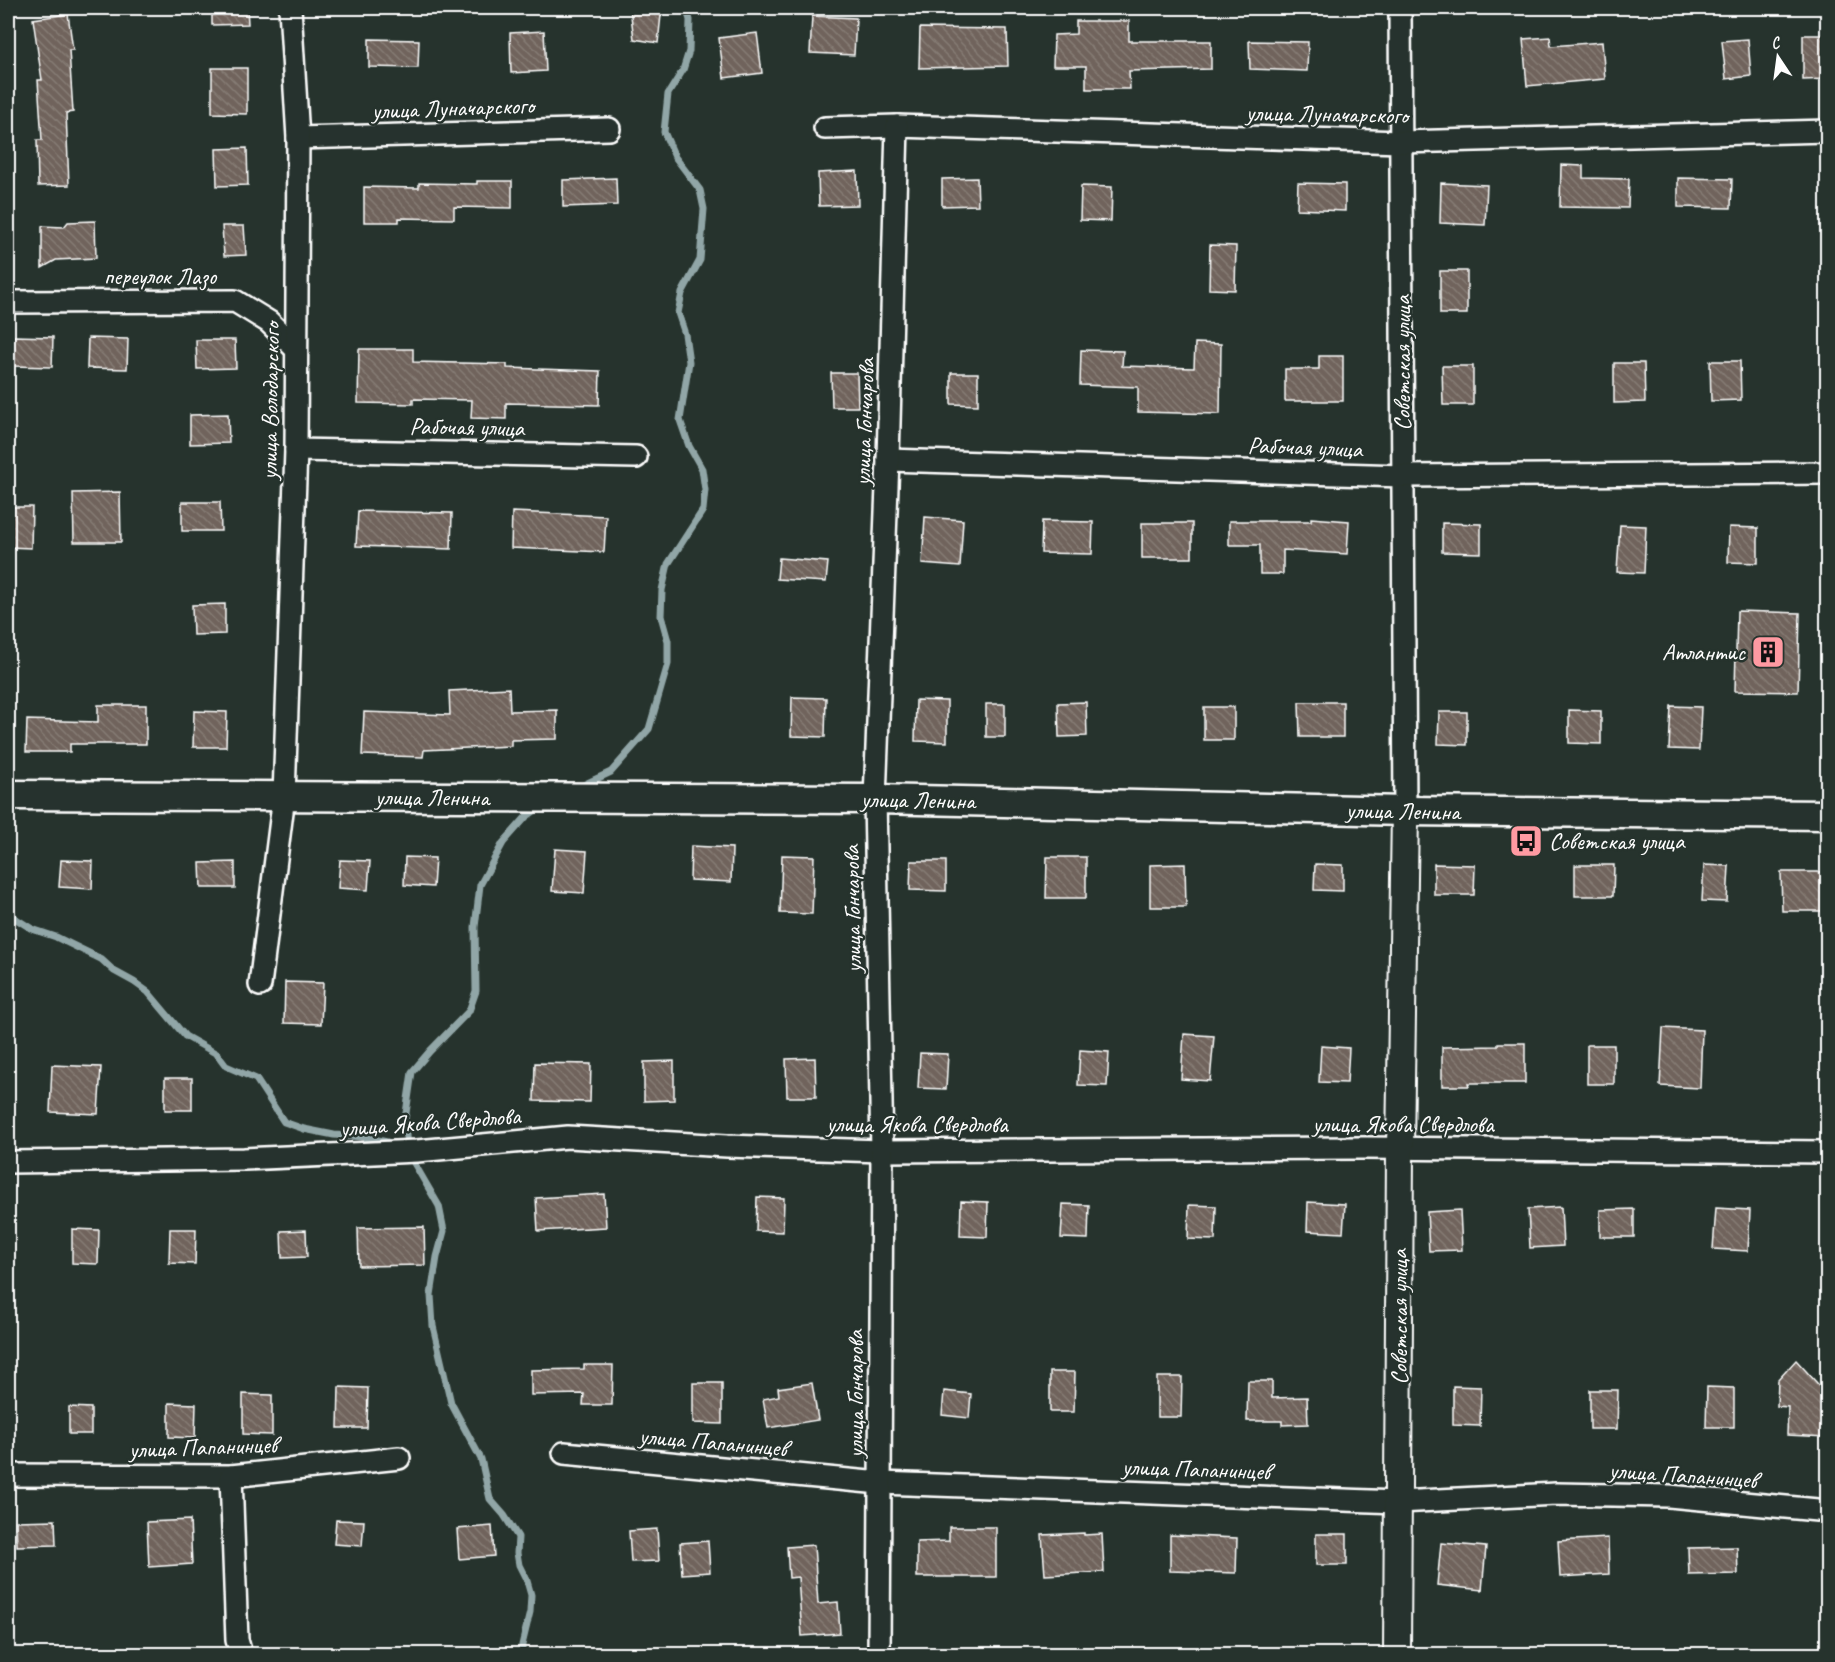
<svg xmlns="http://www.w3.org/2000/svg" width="1835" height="1662" font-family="Caveat,sans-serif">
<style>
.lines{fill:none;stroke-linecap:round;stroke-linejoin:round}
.stream{stroke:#91a6a7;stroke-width:7}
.building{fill:url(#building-back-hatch);stroke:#fff;stroke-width:1.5}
.minor-casing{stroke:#fff;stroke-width:26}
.tertiary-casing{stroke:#fff;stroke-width:30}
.secondary-casing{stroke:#fff;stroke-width:33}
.minor{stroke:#26332d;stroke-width:21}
.tertiary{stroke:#26332d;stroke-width:26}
.secondary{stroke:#26332d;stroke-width:28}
.labels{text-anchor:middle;stroke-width:5;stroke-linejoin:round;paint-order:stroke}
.street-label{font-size:24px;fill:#fff;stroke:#26332d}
.poi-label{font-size:24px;fill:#fff;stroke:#26332d;text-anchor:end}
</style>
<defs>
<pattern id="building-back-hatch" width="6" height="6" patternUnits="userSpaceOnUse" patternTransform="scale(1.5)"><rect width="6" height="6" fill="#70645b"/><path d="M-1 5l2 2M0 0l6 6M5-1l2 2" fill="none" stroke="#857b74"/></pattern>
</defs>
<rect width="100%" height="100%" fill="#26332d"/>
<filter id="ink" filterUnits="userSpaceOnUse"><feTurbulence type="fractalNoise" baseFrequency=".0167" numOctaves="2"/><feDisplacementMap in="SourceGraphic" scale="12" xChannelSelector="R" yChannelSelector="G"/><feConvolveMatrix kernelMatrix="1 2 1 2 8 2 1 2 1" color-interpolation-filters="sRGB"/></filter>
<g filter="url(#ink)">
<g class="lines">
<!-- stream -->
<g class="stream">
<path d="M579,787L611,772L649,729L668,664V641L661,616L662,590L668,564L703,510L705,490L702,469L689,446L680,420L689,362L685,334L678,313L682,293L700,260L704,209L700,190L675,157L664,132L668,94L683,70L689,51L690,20L686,8"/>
<path d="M8,910L13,917L32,929L56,937L101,959L114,971L134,982L148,992L185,1036L217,1054L226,1066L256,1079L284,1122L304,1129L334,1135L364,1137L387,1142L394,1145"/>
<path d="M522,1654V1645L530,1612L531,1595L527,1581L519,1565L517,1553L518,1537L504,1515L490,1499L481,1459L451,1403L433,1326L431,1295L437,1257L444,1231L439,1206L407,1151L405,1120L412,1072L430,1051L469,1011L476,991L475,927L480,885L503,843L526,817L540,807"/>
</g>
</g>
<!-- building -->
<g class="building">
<path d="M212,8H247L248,24L212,25Z"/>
<path d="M630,8L661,15L658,43L634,39Z"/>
<path d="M68,14L73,50H69L73,112L66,113L69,185L38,186L37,140H42L38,80H42L33,19Z"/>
<path d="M812,16L856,18L854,55L810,53Z"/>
<path d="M1076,21H1129V41H1211V69L1129,71L1130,89H1086V66H1053L1054,35L1076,34Z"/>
<path d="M920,28L1007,29L1008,66L919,68Z"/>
<path d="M544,31L546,71L511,73L510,33Z"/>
<path d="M757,33L762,73L724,78L719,38Z"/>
<path d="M1803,35H1827V79L1803,80Z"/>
<path d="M1550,37L1551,46L1602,42L1605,79L1527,86L1523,39Z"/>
<path d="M369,39L419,40L418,68L369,67Z"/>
<path d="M1748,39L1751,76L1726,79L1722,41Z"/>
<path d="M1249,41L1308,42L1307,71L1250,69Z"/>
<path d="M212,68H247V114L212,113Z"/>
<path d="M247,148L248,185L217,186L216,149Z"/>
<path d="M1561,165L1583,166V178L1629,179L1628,208L1560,207Z"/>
<path d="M857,171L858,205L819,206L818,173Z"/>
<path d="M616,178L617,205L563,207V180Z"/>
<path d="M977,178L978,205L942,206V179Z"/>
<path d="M1678,178L1732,179L1731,208L1678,207Z"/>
<path d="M477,181H512V208L454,207V219L399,218V222H364V187L419,188V183L477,184Z"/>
<path d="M1298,183L1345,184V211L1297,209Z"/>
<path d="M1441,183L1487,185L1485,225L1440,223Z"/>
<path d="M1081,186L1112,187L1111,221L1080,220Z"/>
<path d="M95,221L96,258L56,260L42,268V226L64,227L68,222Z"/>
<path d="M222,226H244L246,255L224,256Z"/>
<path d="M1210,245L1236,246L1235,290L1209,289Z"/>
<rect x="1440" y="271" width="27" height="43"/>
<path d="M13,336L53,337L52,367L12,366Z"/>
<path d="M88,338L128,339L127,369L87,368Z"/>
<path d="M196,340H235L236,368L197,369Z"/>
<path d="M1195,343L1221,344L1220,414L1138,412V387L1080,385L1081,350L1123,351L1122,366L1194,368Z"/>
<path d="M359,349H413V362L507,364V368L600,371L599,405L506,403V419L471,418L472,400L413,399V404L358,403Z"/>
<path d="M1319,356H1343V401H1285V369H1319Z"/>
<path d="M1710,361H1740L1741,400L1711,401Z"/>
<path d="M1614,363H1644L1645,402L1614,403Z"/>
<path d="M1442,366H1473V405H1443Z"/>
<path d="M831,373H857L858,407H832Z"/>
<path d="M951,373H978V405L951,404Z"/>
<path d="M228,414L229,443L190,444V415Z"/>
<path d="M120,492L121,542H74L73,493Z"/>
<path d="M182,502H220L221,531H182Z"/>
<path d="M8,507H32L31,548L8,547Z"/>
<path d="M358,511L452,513L451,549L356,546Z"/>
<path d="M512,512L606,516L604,552L511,548Z"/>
<path d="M925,517L963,520L960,567L922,564Z"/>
<path d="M1311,518L1349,521L1347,554L1283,550V574H1260V545H1229V521H1311Z"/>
<path d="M1042,521L1093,522L1092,554L1041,553Z"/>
<rect x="1142" y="523" width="50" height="35"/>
<path d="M1442,523L1481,524V553L1442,552Z"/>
<path d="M1620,525L1646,526L1644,573L1617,572Z"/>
<path d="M1729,527L1758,528V563L1728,562Z"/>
<path d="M779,558L828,562L826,582L777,579Z"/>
<path d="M225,604V634L193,635L192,605Z"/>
<path d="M1737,611L1800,613L1798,692L1735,691Z"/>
<path d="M509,688L510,711L557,710V739L511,740V746L424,750L423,757L362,755L364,712L450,715L449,691Z"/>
<path d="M792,697L826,698L825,737L791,736Z"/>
<path d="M916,700L947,701V742L915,741Z"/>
<path d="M1086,702L1087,736L1059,737L1058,703Z"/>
<path d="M1299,702H1343V737H1300Z"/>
<rect x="986" y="704" width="19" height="33"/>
<path d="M98,705H146V744H70V752H26L27,720L98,722Z"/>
<path d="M1671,706L1701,707L1699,750L1669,749Z"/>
<rect x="1204" y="707" width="30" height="33"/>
<path d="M1569,710L1601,711V744L1569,743Z"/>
<path d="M194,711L227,712L226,747H193Z"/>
<path d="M1439,712H1467V745L1438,744Z"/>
<path d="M691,846L732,848L731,882L690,880Z"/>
<path d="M555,849L587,851L584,893L552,891Z"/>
<path d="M782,855L814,856L812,914L780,913Z"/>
<path d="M405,857L435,858L433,887L404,885Z"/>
<path d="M1047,857H1086V898H1046Z"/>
<path d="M61,860L93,861L92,889L59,887Z"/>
<path d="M340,860L370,861L368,890L338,888Z"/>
<path d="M911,861H946V891L910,890Z"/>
<path d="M235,862V888H201L200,863Z"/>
<path d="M1185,864L1186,907H1150V865Z"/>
<path d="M1315,864L1343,865V891L1314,890Z"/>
<path d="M1434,864L1475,865L1474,895H1434Z"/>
<path d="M1575,865H1614L1613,896H1575Z"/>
<path d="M1704,865L1729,866L1727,902L1702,901Z"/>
<path d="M1781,872H1827V911H1782Z"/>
<path d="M285,982L323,983L321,1024L284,1023Z"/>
<path d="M1663,1028L1702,1030L1700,1088L1660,1086Z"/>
<path d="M1184,1034L1214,1036L1210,1081L1181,1079Z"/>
<path d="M1498,1043H1525V1083H1468L1469,1086H1442V1047L1498,1046Z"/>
<rect x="1587" y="1045" width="27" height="39"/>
<path d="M1321,1046L1349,1048L1347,1083L1319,1082Z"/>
<path d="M1080,1050L1109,1052L1107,1086L1078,1085Z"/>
<path d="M920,1053L948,1054L946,1089L918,1088Z"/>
<path d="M815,1058L816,1097H787L786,1059Z"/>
<path d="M674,1061V1100L644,1101V1062Z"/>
<path d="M535,1063L591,1064L590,1102L534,1101Z"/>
<path d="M52,1065L101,1067L98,1114L50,1112Z"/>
<rect x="165" y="1078" width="27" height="32"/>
<path d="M604,1194L606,1227L538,1231L536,1198Z"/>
<path d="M757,1197L784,1198L783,1232L756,1231Z"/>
<path d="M961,1201L988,1202L987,1237L960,1236Z"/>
<path d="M1308,1202L1345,1204L1343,1233L1307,1231Z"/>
<path d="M1063,1204L1089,1205L1088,1239L1061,1238Z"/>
<path d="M1189,1205L1216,1206L1215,1240L1188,1239Z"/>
<path d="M1561,1207L1563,1246L1530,1248L1528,1209Z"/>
<path d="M1716,1208L1750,1210L1748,1251L1713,1249Z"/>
<path d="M1634,1209V1237H1600V1210Z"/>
<path d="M1460,1210L1462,1250L1429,1251L1427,1212Z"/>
<path d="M424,1227L425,1265L359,1266L358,1228Z"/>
<path d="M72,1229L99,1230L98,1264L72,1263Z"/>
<path d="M170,1229H196L195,1264L169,1263Z"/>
<path d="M306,1230L307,1257L282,1258L281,1231Z"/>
<path d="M1796,1360L1827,1394V1437L1787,1435L1788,1407L1777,1406L1778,1380Z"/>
<path d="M584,1365H613L612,1405H583L584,1394L531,1395V1370L584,1369Z"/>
<path d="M1050,1372H1075L1074,1412H1050Z"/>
<path d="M1157,1377H1182L1181,1417H1157Z"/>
<path d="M1248,1381H1272V1398L1307,1397L1308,1424L1282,1425V1421H1247Z"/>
<path d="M693,1383H722V1424L693,1423Z"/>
<path d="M812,1383L818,1420L768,1428L763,1399L779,1396L778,1388Z"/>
<path d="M1453,1386L1481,1387L1480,1426L1453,1425Z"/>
<path d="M339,1387L368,1388L367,1428H338Z"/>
<path d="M1707,1387L1734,1388V1427H1706Z"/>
<path d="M1590,1390H1618L1617,1429H1590Z"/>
<path d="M944,1391L971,1394L969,1418L942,1415Z"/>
<path d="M243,1394L272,1395V1435L243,1434Z"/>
<path d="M169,1403L196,1404L195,1438L169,1437Z"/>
<path d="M69,1407L91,1408V1434H69Z"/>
<path d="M55,1520L56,1545L17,1546L16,1521Z"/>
<path d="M190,1520L192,1564L149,1567L147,1522Z"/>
<path d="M336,1520L364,1521L362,1546L334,1544Z"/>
<path d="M492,1526L494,1556L459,1559L457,1529Z"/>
<path d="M949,1527H996V1577H917V1542L949,1541Z"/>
<path d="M657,1529L659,1561L631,1562L629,1531Z"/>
<path d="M1084,1533V1535L1102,1534L1104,1572L1045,1575L1042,1535Z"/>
<rect x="1316" y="1534" width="31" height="31"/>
<path d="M1170,1535L1237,1538L1236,1573L1170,1571Z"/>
<path d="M1608,1538L1609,1574L1560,1577L1558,1541Z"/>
<path d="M708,1541L710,1572L682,1574L680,1543Z"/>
<path d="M1441,1543L1486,1547L1482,1590L1437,1585Z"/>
<path d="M814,1545L818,1604L838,1602L840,1633L802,1636L798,1577L789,1578L787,1547Z"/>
<path d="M1737,1547L1738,1574L1689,1575L1688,1548Z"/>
</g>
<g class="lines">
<defs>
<g id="minor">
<path d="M1400,8L1405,811"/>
<path d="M825,128L897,126L1401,142L1828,131"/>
<path d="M298,138L609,129"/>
<path d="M8,302L235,301L269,322L296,349"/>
<path d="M296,450L636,457"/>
<path d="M888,460L1403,476L1828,473"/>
<path d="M260,985L284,796L296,450L298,138L290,8"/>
<path d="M8,1162L244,1159L417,1151L568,1137L727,1146L882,1151L1363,1148L1828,1152"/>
<path d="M564,1453L880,1483L1398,1502L1556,1494L1669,1496L1828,1511"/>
<path d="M8,1475L231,1476L399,1458"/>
<path d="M231,1476L237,1640L241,1654"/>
<path d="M879,1654L882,1151L875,799L888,460L897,126"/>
</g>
<path id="tertiary" d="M1397,1654L1400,1150L1405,811"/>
<path id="secondary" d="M8,795L875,799L1405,811L1828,815"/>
</defs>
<!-- minor casing -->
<use href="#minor" class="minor-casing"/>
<!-- tertiary casing -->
<use href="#tertiary" class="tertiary-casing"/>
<!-- secondary casing -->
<use href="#secondary" class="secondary-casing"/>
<!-- minor -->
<use href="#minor" class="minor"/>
<!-- tertiary -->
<use href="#tertiary" class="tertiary"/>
<!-- secondary -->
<use href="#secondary" class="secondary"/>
</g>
</g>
<!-- icons -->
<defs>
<symbol id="building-square" viewBox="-11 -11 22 22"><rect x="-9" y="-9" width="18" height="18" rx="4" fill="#ff9aa2" stroke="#26332d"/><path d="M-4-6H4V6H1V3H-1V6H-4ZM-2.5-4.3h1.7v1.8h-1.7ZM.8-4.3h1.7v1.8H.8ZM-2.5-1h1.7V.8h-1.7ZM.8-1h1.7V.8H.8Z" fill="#111"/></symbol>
<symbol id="bus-square" viewBox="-11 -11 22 22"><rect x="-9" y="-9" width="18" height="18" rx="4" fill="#ff9aa2" stroke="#26332d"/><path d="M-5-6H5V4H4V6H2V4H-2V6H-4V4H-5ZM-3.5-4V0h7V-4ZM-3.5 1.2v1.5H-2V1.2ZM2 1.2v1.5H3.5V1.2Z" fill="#111"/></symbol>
</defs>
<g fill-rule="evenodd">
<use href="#building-square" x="1749" y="633" width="38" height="38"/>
<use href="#bus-square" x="1507" y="822" width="38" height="38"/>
</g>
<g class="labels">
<!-- street labels -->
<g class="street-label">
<text transform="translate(453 108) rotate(-2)" y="8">улица Луначарского</text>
<text transform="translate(1327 114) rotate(1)" y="8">улица Луначарского</text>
<text x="160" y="284">переулок Лазо</text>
<text transform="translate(1402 363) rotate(-90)" y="8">Советская улица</text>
<text transform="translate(270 401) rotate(-89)" y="8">улица Володарского</text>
<text transform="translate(864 422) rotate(-88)" y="8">улица Гончарова</text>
<text transform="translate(467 427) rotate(1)" y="8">Рабочая улица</text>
<text transform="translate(1305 447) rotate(2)" y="8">Рабочая улица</text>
<text x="432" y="805">улица Ленина</text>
<text transform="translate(918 800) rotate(1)" y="8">улица Ленина</text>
<text transform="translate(1403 811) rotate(1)" y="8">улица Ленина</text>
<text transform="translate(852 909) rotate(-91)" y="8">улица Гончарова</text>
<text transform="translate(430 1122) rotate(-4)" y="8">улица Якова Свердлова</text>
<text x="917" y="1132">улица Якова Свердлова</text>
<text x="1403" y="1132">улица Якова Свердлова</text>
<text transform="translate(1399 1317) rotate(-90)" y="8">Советская улица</text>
<text transform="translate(855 1394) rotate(-90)" y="8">улица Гончарова</text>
<text transform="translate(713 1442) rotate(5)" y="8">улица Папанинцев</text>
<text transform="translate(203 1447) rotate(-2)" y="8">улица Папанинцев</text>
<text transform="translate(1196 1469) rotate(2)" y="8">улица Папанинцев</text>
<text transform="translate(1683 1475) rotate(4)" y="8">улица Папанинцев</text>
</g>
<!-- poi labels -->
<g class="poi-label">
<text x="1745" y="660">Атлантис</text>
<text x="1549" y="849" text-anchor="start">Советская улица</text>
</g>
</g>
<!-- margin -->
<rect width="1835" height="1662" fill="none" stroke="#26332d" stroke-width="30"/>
<rect x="15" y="15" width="1805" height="1632" fill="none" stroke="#fff" stroke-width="2" filter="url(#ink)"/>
<!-- north arrow -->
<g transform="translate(1778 57) rotate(347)" stroke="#26332d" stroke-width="4.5" paint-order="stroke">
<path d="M0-4.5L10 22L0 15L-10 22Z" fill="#ffffff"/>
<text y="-9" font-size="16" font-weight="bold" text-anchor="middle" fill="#ffffff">С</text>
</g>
</svg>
